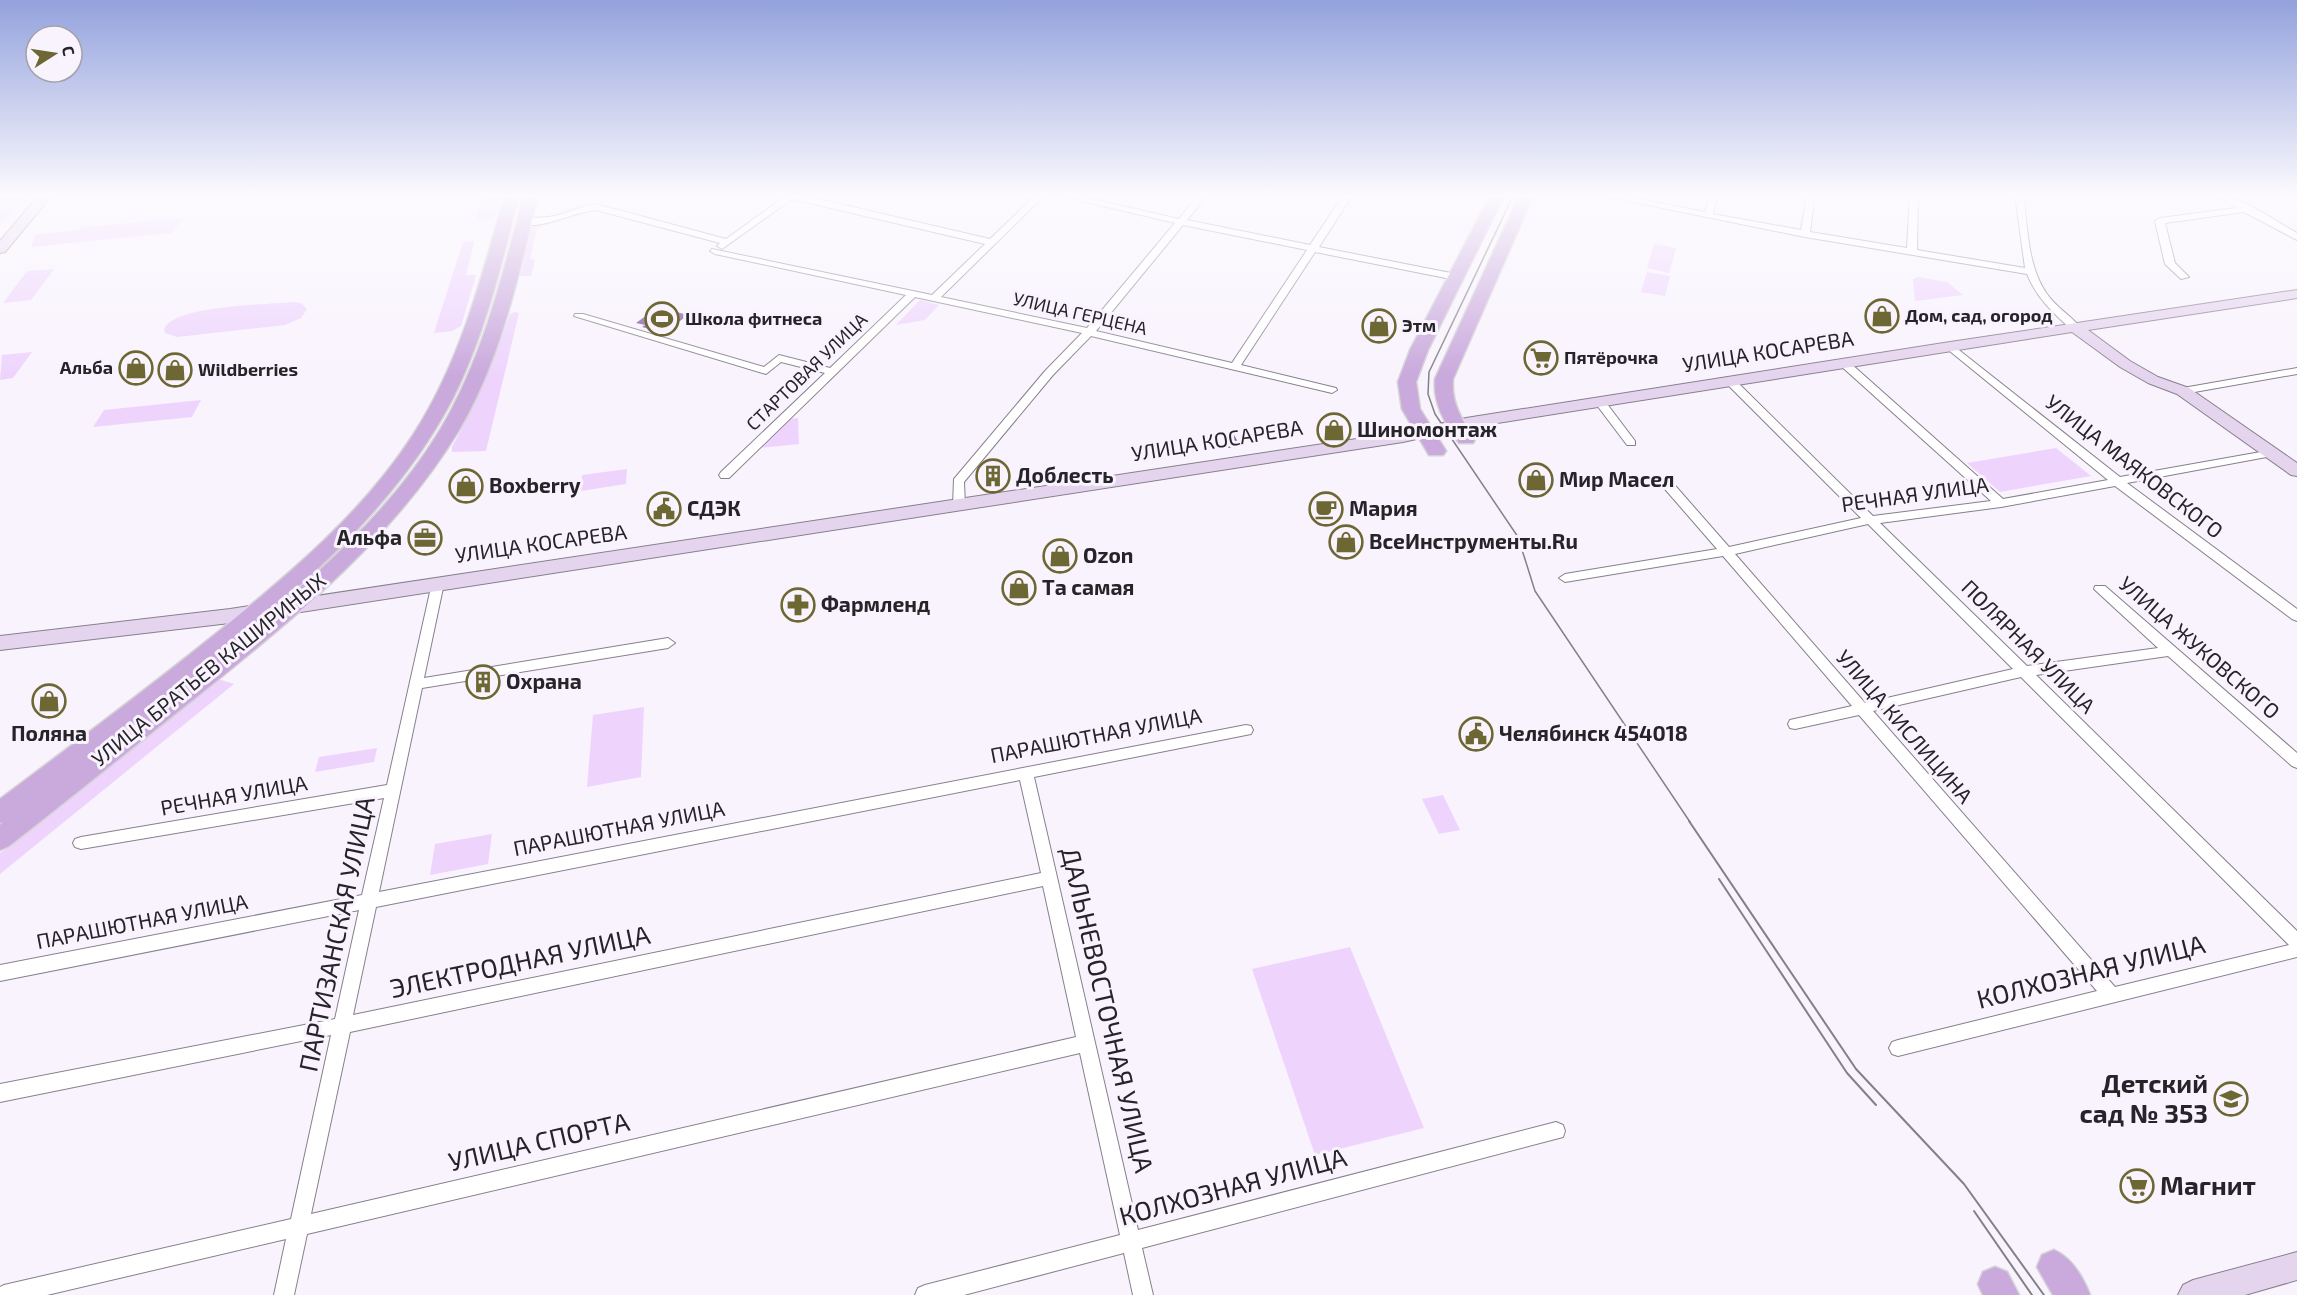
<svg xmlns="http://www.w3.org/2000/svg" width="2297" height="1295" font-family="'Exo 2',sans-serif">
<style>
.green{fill:#eed4fd}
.building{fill:#825999}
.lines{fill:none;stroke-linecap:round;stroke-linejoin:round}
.street-casing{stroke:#87808c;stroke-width:2}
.secondary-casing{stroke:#87808c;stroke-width:2}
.primary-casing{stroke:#d4d3d4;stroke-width:3}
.street{fill:#fff;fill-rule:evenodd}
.secondary{fill:#e5d4ee;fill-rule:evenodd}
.primary{fill:#caa9dd;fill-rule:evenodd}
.tram-far1{stroke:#848087;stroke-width:1.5}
.tram{stroke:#848087;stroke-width:2}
.labels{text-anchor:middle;stroke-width:6;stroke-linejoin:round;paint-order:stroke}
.far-street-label{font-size:18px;fill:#272429;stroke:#f9f3fd}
.far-poi-label{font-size:18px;font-weight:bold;fill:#272429;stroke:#f9f3fd;text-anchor:start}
.street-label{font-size:21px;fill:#272429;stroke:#f9f3fd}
.poi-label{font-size:21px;font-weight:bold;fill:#272429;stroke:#f9f3fd;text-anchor:start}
.near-street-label{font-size:26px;fill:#272429;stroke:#f9f3fd}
.near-poi-label{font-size:26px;font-weight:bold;fill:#272429;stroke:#f9f3fd;text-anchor:end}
</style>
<rect width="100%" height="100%" fill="#f9f3fd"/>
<!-- green -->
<g class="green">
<path d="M0,194H29L0,225Z"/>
<path d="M485,194H502L496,215L486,221L475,222Z"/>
<path d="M183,218L172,233L31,247L36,234L79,230L82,227Z"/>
<path d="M545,222V225L537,229L530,259L535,260L531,276H520L532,226Z"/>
<path d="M473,241L474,243L466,275H476L461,326L452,331L434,333L463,242Z"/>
<path d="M1654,244L1676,248L1669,273L1647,268Z"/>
<path d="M54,269L31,300L3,303L27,271Z"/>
<path d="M1647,272L1670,276L1665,296L1641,292Z"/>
<path d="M1918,277L1947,282L1963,295L1915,301L1913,279Z"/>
<path d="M920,300L939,305L925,320L896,325Z"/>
<path d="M293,302L301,303L307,309L301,318L285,325L177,337L165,333L164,329C175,305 267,305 293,302Z"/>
<path d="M515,312L519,313L486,451L452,452V447C477,401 493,363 510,314Z"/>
<path d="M32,352L13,378L0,380L2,355Z"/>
<path d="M201,400L192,417L93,427L104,410Z"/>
<path d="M798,418L799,444L759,448L787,419Z"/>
<path d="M2056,448L2091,476L2000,492L1967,463Z"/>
<path d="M627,469L626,484L581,491L582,475Z"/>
<path d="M218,679L234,684L0,874V853Z"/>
<path d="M644,707L641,777L587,787L593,715Z"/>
<path d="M377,748L374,762L315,772L319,757Z"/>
<path d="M1443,795L1460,830L1439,834L1422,799Z"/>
<path d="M492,834L488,864L430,875L435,844Z"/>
<path d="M1350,947L1424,1128L1315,1155L1252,969Z"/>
</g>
<!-- building -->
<g class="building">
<path d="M658,307L688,315L664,333L642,327L645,325L636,323Z"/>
<path d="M1233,433L1240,446L1228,448L1221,435Z"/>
<path d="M989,469L1006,474L998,483L981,478Z"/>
</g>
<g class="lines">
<defs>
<g id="street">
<path d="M779,194H797L990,239L1037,194H1046L941,297L1087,328L1175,223L1053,194H1070L1179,219L1199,194H1208L1187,220L1310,245L1344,194H1353L1319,247L1456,274L1461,277L1456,280L1315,252L1241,365L1336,388L1337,390L1332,393L1091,336L1053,375L964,482L965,506L959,510L953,506L954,479L1045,371L1082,333L915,297L729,478H721L719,475L721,472L825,373L781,362L766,374L574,316L575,314H583L764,367L779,355L830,368L906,295L715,254L710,251L712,249L932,295L985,244L792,199L722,249L717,246L720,243L596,210C576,211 536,233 519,222C527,217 539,218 548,217C565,215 579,206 596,204L726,239L784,197ZM1183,225L1307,250L1232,363L1096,331Z"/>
<path d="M1594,194H1613L1705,212L1710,194H1718L1713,214L1801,230L1807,194H1815L1810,232L1907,248L1910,194H1918L1917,250L2025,268L2015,194H2023C2028,227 2027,266 2047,294C2056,307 2070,315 2080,327L2075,330L2071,329C2053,313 2036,297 2027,274L1805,237Z"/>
<path d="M2214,194C2238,194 2275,221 2297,233V240L2244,212L2165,223L2175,263L2189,277L2181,279L2165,264L2155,221L2160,218L2237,208Z"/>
<path d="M1950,343L2120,477L2272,450L2278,453L2272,456L2127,483L2297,609V621L2292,619L2115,486L2001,507L1880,523L2027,666L2158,648L2094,589L2095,586H2105L2297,753V768L2292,766L2168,656L2036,675L2297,931V957L1898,1056L1892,1054L1889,1048L1892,1042L1898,1040L2097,991L1859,715L1795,729L1790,728L1788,724L1790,720L1852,706L1723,556L1565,582L1559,578L1565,574L1717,549L1664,488L1662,485L1668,481L1672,482L1729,547L1861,518L1726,383L1725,381L1730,378L1734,379L1873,516L1991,501L1841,366L1840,364L1845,361L1849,362L2003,499L2108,480L1946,348V344ZM1868,524L2013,669L1865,703L1735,554ZM2021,677L2289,945L2115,987L1873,711Z"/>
<path d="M2297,368V374L2183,394L2178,391L2183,388Z"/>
<path d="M1600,399L1604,400L1635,441V445H1627L1596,404L1595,402Z"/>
<path d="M438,579L444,583L424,678L668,638L675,643L668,648L422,688L379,892L1246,725L1251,726L1253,730L1251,734L1034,777L1138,1230L1556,1122L1563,1125L1565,1131L1563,1137L1142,1248L1153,1295H1133L1124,1253L964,1295H915L918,1288L925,1285L1120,1235L1080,1053L307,1234L294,1295H274L286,1239L47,1295H0V1287L4,1285L291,1219L331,1035L0,1102V1084L335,1019L359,910L0,981V965L362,895L384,798L81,849L75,847L73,843L75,839L81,837L387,785L432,583ZM1020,780L1041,873L353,1015L376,907ZM1043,886L1076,1037L311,1214L350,1032Z"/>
</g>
<g id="secondary">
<path d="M40,194H53L5,252L0,253V241Z"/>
<path d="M2297,290V298L2088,330L2130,361L2158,377L2189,388L2297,463V476L2291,475L2177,394L2148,383L2120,367L2072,332L1466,428L1403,442L230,623L0,650V636L230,609L1403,432L1466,418L1950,342Z"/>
<path d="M2297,1252V1280L2245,1295H2178L2183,1285L2193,1280Z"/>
</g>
<g id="primary">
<path d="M505,194H519C502,263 485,334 453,398C403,494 324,567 242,635C316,577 391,511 440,430C483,358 503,274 524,194H538C519,274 501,359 459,430C394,538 295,617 199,695C143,739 88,784 32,828L9,846L0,850V825L3,822L0,823V799C75,743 150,687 223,628C293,571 364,511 413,435C460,363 482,277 505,194Z"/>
<path d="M1491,194H1505L1428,350L1416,382L1420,409L1446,451L1443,455H1429L1402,409L1398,382L1410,350Z"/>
<path d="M1520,194H1534L1453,379C1451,404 1462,420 1475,439L1473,443H1459C1445,423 1433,404 1435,379Z"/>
<path d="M2054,1250C2072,1258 2083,1277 2090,1295H2053L2037,1267L2042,1255Z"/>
<path d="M1995,1267L2007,1272L2019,1295H1983L1978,1284L1983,1272Z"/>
</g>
</defs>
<!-- street casing -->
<use href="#street" class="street-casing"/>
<!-- secondary casing -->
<use href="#secondary" class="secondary-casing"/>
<!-- primary casing -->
<use href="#primary" class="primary-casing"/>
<!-- street -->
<use href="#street" class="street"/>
<!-- secondary -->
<use href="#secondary" class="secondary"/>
<!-- primary -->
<use href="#primary" class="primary"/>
<!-- tram-far1 -->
<path class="tram-far1" d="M1514,194L1429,372L1428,394L1435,414L1518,537L1535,591L1690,822"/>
<!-- tram -->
<g class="tram">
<path d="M1689,821L1856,1069L1964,1184L2044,1295"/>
<path d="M1719,879L1847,1073L1876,1105"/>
<path d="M1974,1211L2032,1295"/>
</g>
</g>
<!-- sky -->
<linearGradient id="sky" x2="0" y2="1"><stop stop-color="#93a2dd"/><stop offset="0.52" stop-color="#fcfafe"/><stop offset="1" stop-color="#fcfafe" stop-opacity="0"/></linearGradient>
<rect width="2297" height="376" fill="url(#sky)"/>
<!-- icons -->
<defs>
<symbol id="shop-ring" viewBox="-11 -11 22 22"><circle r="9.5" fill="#f9f3fd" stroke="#6d6734" stroke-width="1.5"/><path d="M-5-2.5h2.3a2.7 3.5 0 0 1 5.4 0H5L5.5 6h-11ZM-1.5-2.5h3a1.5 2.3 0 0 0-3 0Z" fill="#6d6734"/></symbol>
<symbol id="stadium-ring" viewBox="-11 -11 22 22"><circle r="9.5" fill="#f9f3fd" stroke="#6d6734" stroke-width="1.5"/><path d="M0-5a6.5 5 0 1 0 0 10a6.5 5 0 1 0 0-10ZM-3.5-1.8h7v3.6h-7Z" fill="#6d6734"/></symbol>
<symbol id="supermarket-ring" viewBox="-11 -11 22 22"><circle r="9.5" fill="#f9f3fd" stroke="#6d6734" stroke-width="1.5"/><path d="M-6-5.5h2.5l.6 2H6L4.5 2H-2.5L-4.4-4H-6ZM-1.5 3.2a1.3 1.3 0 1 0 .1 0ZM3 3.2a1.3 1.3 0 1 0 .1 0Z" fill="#6d6734"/></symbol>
<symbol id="building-ring" viewBox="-11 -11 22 22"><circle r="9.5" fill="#f9f3fd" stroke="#6d6734" stroke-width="1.5"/><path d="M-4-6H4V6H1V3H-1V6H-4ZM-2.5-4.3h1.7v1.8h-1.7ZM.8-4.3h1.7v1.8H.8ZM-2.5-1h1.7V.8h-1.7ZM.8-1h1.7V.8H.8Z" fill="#6d6734"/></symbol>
<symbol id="civic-ring" viewBox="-11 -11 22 22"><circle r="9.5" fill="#f9f3fd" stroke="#6d6734" stroke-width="1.5"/><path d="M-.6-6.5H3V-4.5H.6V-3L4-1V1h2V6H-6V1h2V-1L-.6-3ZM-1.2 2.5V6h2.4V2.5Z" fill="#6d6734"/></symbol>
<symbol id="cafe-ring" viewBox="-11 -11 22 22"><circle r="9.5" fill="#f9f3fd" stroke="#6d6734" stroke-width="1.5"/><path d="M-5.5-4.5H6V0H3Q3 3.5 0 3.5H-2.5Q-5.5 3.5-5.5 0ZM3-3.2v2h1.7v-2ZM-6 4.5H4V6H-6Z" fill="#6d6734"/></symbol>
<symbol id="office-ring" viewBox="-11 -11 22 22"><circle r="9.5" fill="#f9f3fd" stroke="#6d6734" stroke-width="1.5"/><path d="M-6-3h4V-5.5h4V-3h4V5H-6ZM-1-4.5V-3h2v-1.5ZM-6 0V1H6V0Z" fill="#6d6734"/></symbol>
<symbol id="pharmacy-ring" viewBox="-11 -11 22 22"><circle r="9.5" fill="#f9f3fd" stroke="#6d6734" stroke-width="1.5"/><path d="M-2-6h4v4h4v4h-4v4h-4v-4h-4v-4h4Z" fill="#6d6734"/></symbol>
<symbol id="school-ring" viewBox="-11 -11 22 22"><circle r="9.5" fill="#f9f3fd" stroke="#6d6734" stroke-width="1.5"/><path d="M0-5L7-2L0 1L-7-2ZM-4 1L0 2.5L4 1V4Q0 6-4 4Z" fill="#6d6734"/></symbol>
</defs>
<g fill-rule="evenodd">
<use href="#shop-ring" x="1863" y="297" width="38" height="38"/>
<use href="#stadium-ring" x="643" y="300" width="38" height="38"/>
<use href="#shop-ring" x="1360" y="307" width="38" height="38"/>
<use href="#supermarket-ring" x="1522" y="339" width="38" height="38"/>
<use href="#shop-ring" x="117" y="349" width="38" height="38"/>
<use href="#shop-ring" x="156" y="351" width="38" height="38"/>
<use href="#shop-ring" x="1315" y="411" width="38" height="38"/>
<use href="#building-ring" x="974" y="457" width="38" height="38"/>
<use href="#shop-ring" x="1517" y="461" width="38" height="38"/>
<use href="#shop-ring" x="447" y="467" width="38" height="38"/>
<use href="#civic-ring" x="645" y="490" width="38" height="38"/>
<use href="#cafe-ring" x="1307" y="490" width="38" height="38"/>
<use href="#office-ring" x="406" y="519" width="38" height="38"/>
<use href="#shop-ring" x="1327" y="523" width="38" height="38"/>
<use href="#shop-ring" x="1041" y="537" width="38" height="38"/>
<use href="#shop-ring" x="1000" y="569" width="38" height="38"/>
<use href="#pharmacy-ring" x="779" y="586" width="38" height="38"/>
<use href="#building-ring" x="464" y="663" width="38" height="38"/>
<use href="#shop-ring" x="30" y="682" width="38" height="38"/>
<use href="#civic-ring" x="1457" y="715" width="38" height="38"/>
<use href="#school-ring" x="2212" y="1080" width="38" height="38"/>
<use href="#supermarket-ring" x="2118" y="1167" width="38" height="38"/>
</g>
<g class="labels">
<!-- far-street labels -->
<g class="far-street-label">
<text transform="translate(1080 314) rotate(13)" y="6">УЛИЦА ГЕРЦЕНА</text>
<text transform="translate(807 372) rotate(-44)" y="6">СТАРТОВАЯ УЛИЦА</text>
</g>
<!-- far-poi labels -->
<g class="far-poi-label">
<text x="1905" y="322">Дом, сад, огород</text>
<text x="685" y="325">Школа фитнеса</text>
<text x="1402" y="332">Этм</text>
<text x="1564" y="364">Пятёрочка</text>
<text x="113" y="374" text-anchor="end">Альба</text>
<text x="198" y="376">Wildberries</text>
</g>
<!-- street labels -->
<g class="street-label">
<text transform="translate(1768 352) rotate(-9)" y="7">УЛИЦА КОСАРЕВА</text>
<text transform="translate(1217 441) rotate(-9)" y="7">УЛИЦА КОСАРЕВА</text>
<text transform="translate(2134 467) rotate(38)" y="7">УЛИЦА МАЯКОВСКОГО</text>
<text transform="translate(1915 495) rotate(-8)" y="7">РЕЧНАЯ УЛИЦА</text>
<text transform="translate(541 544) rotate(-8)" y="7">УЛИЦА КОСАРЕВА</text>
<text transform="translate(2028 647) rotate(45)" y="7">ПОЛЯРНАЯ УЛИЦА</text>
<text transform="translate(2199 648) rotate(41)" y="7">УЛИЦА ЖУКОВСКОГО</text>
<text transform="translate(209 670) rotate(-39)" y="7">УЛИЦА БРАТЬЕВ КАШИРИНЫХ</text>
<text transform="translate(1904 727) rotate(49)" y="7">УЛИЦА КИСЛИЦИНА</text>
<text transform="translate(1096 736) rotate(-11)" y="7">ПАРАШЮТНАЯ УЛИЦА</text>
<text transform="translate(234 796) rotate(-10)" y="7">РЕЧНАЯ УЛИЦА</text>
<text transform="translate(619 829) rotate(-11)" y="7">ПАРАШЮТНАЯ УЛИЦА</text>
<text transform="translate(142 922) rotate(-11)" y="7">ПАРАШЮТНАЯ УЛИЦА</text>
</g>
<!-- poi labels -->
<g class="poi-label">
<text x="1357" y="437">Шиномонтаж</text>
<text x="1016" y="483">Доблесть</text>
<text x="1559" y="487">Мир Масел</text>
<text x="489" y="493">Boxberry</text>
<text x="687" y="516">СДЭК</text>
<text x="1349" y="516">Мария</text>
<text x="402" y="545" text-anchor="end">Альфа</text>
<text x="1369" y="549">ВсеИнструменты.Ru</text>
<text x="1083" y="563">Ozon</text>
<text x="1042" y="595">Та самая</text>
<text x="821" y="612">Фармленд</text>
<text x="506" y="689">Охрана</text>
<text x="49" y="741" text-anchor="middle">Поляна</text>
<text x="1499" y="741">Челябинск 454018</text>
</g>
<!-- near-street labels -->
<g class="near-street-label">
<text transform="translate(337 934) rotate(-78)" y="9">ПАРТИЗАНСКАЯ УЛИЦА</text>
<text transform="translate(520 962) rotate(-12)" y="9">ЭЛЕКТРОДНАЯ УЛИЦА</text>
<text transform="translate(2091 972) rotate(-14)" y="9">КОЛХОЗНАЯ УЛИЦА</text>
<text transform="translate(1107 1010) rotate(77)" y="9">ДАЛЬНЕВОСТОЧНАЯ УЛИЦА</text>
<text transform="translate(539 1142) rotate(-13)" y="9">УЛИЦА СПОРТА</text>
<text transform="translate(1233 1187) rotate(-15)" y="9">КОЛХОЗНАЯ УЛИЦА</text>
</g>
<!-- near-poi labels -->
<g class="near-poi-label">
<text x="2208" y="1093">Детский<tspan x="2208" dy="30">сад № 353</tspan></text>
<text x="2160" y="1195" text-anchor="start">Магнит</text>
</g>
</g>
<!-- north arrow -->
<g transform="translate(54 54) rotate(78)"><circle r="28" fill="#f9f3fd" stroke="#a5a0a8" stroke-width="1.5"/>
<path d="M0-4.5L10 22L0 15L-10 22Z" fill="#6d6734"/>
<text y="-9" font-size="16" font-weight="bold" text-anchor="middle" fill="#272429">С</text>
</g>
</svg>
